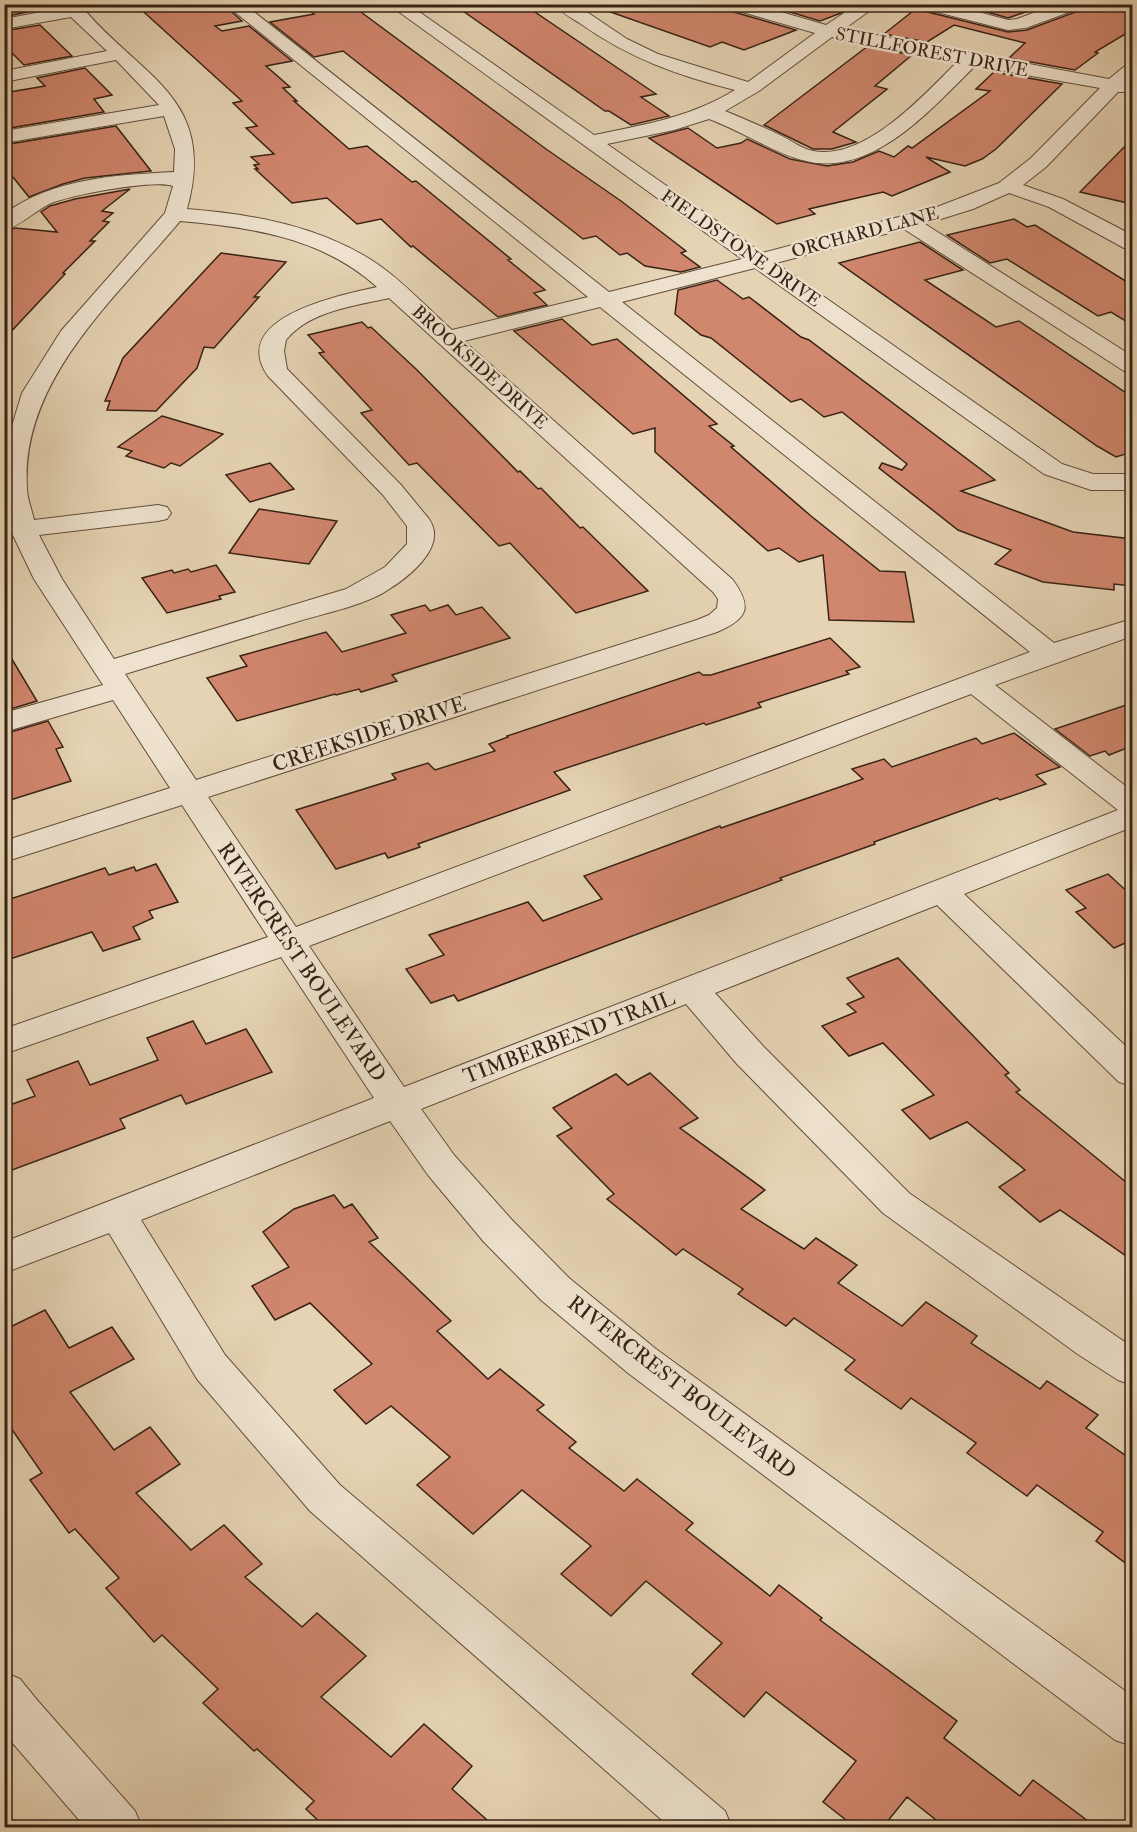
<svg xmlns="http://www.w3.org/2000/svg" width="1137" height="1832" font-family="'IM FELL Double Pica',serif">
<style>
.building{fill:#d1866e;stroke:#372214;stroke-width:1.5}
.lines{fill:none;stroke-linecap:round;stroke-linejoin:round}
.minor-casing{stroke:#624e3c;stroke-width:2}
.minor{fill:#eee2ce;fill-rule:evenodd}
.labels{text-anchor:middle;stroke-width:5;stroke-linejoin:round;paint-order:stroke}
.far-street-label{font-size:18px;fill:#372214;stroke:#eee2ce}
.street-label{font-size:21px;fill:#372214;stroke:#eee2ce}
</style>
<rect width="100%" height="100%" fill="#e5d3b3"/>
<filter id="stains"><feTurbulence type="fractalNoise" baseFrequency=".00333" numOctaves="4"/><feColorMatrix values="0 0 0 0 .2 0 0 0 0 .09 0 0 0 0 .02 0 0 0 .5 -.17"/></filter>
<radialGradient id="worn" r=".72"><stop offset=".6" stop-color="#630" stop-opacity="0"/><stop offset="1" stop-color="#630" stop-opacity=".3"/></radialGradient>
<!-- building -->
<g class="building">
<path d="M4,4H19L27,12L4,17Z"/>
<path d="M135,4H223L242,21L215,26L222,31L249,26L292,61L266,66L290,87L283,88L297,101H294L349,149L367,146L412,182L416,181L511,259L508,260L545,290L534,293L547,305L498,317L413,246L411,247L381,219L357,224L327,198L292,203L255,169H258L254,165L259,164L251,157L274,154L246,128L257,126L233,103L242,101Z"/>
<path d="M301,4H350L546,149L621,201L686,251L681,253L700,267L681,272L645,266L627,253L620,255L596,236L583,239L343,51L314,57L270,22L314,14Z"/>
<path d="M453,4H523L656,94L641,97L669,116L631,125L609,111H605Z"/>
<path d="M603,4H724L727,10L796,30L744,50L722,42L710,47L602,9Z"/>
<path d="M763,4H853L841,13L820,21Z"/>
<path d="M959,4H1049L1008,18Z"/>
<path d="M1084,4H1132V30L1095,52L1098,53L1075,70L1009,58L1025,43L954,25L927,42L884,34L918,7L920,10L1008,32L1027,30L1081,10Z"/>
<path d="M40,25L72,56L24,65L4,45V31Z"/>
<path d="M868,46L912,55L875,86L887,89L833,132L856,142L832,149H813L764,125Z"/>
<path d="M85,68L112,95L94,99L104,112L4,129V93L45,86L37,78Z"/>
<path d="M994,72L1062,84L996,149L982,159L965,166L926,157L950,172L892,196L883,192L809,209L815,214L777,224L649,138L688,128L717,148L741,143L747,139L790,159L827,166L853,162L879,151L894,157L908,146L912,148L990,91L976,89Z"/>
<path d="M116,126L151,171L85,178L63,184L29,197L4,166V145Z"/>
<path d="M1132,139V204L1080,192Z"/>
<path d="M130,189L102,211L113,213L103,221L109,222L90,241H95L63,273L65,274L4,339V232L15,228L57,232L41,212L50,206L75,199Z"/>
<path d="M1014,219L1027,227L1035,225L1132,285V325L1111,312L1098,316L1007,259L990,263L947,235Z"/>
<path d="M920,242L963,270L925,280L996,327L1019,321L1132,397V452L1116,457L1097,446L839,263Z"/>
<path d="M221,253L286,262L254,297H259L214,348L204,347L197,368L156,411L107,410L110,401H105L123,358Z"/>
<path d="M717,280L743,299L749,297L801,337L809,340L995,480L961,491L1073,532L1132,539V586L1114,584V590L1043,582L995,564L1011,550L958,530L879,468L882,463L902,470L907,464L842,412L824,417L801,399L791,402L711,338L701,335L675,314L678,290Z"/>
<path d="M562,319L592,345L617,339L717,424L709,426L734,446L731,447L811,516L880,571L905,572L914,622L829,620L823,555L799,562L779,548L768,551L655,452V428L633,434L514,331Z"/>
<path d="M362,322L368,328L371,327L417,370L518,472L520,471L538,489L541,488L580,528L583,527L648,591L576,613L510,543L499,546L417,463L409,465L361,413L372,410L319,353L324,352L308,335Z"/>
<path d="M162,416L223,434L180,466L171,463L164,468L126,456L132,451L118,447Z"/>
<path d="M270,463L294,489L250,502L226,475Z"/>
<path d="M259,509L337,521L309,564L229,553Z"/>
<path d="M216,565L235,592L219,596L221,599L167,613L142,578L172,570L174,573L188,569L191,572Z"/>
<path d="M425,605L430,611L448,605L456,615L482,607L510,638L392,675L397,681L361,692L359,689L336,695L335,694L237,721L207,678L247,666L240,656L326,632L342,652L406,633L391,615Z"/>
<path d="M830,638L860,667L846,671L849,674L758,703L761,707L706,725L704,723L554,772L570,790L418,844L420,847L388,858L385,853L336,869L296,810L396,779L392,774L428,763L435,770L495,751L489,744L508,737L507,736L699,672L703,675H711Z"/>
<path d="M4,646L37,701L4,711Z"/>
<path d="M1132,703V746L1109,755L1105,751L1090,756L1055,729Z"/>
<path d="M48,721L63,747L56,749L71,781L4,802V734Z"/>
<path d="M1014,733L1060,767L1036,775L1046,784L1000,800L997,798L874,842L875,844L780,878L782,880L458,1001L454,995L431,1003L406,969L444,955L429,935L528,902L543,921L602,899L584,876L720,826L721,828L863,779L852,769L884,759L892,767L976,738L982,744Z"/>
<path d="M156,864L178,902L149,911L153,918L133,927L140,939L103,951L92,932L4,961V901L105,868L109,875L134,867L136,871Z"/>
<path d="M1108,874L1132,896V940L1114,948L1076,912L1086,908L1066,890Z"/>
<path d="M898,958L1009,1073L1005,1075L1020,1090L1016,1092L1132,1187V1260L1060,1210L1040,1222L999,1187L1025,1170L967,1122L930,1139L902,1110L934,1095L883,1043L849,1056L822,1026L856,1012L847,1004L864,997L847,978Z"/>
<path d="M193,1021L206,1044L246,1029L272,1072L186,1104L181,1095L120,1119L125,1128L4,1173V1107L35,1096L27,1080L78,1061L90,1085L158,1060L147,1038Z"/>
<path d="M650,1073L698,1118L680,1128L765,1190L741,1209L804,1249L816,1238L857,1265L838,1283L902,1326L926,1302L977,1336L971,1343L1040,1389L1047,1381L1098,1415L1086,1428L1132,1460V1568L1096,1541L1103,1532L1037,1485L1027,1496L967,1453L976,1443L911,1398L901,1409L845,1370L855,1360L794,1318L786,1326L738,1294L743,1289L683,1249L676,1255L607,1199L614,1194L557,1136L572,1128L553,1108L616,1074L628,1085Z"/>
<path d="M334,1195L344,1208L352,1204L378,1238L369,1242L451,1321L437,1331L488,1379L500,1369L544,1405L537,1410L576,1442L569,1448L624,1491L637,1479L693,1523L686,1530L770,1596L779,1585L822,1618L820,1620L957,1721L944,1738L1020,1796L1033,1780L1096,1827H945L907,1797L883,1827H855L823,1802L856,1761L766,1692L744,1717L692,1674L722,1643L646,1581L611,1616L561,1574L591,1546L522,1490L473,1534L417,1485L450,1457L391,1406L366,1424L334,1390L372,1364L310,1303L275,1320L252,1286L289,1267L263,1232L294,1209Z"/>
<path d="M45,1310L69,1348L112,1327L134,1359L70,1392L114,1450L150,1427L180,1464L136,1493L191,1550L224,1525L262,1564L245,1577L302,1627L317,1613L366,1656L321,1697L391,1757L424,1724L472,1766L452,1789L495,1827H325L306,1809L314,1801L257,1749L254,1751L203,1703L218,1689L162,1635L154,1642L106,1588L119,1578L75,1529L69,1533L30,1480L42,1473L4,1418V1330Z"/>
</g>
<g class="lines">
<defs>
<g id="minor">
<path d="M60,4H78L82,7C141,78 218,97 187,209C252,214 320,226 376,263C403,281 427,308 452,330L588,297L225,4H244L609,292L742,259L388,4H408L594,135C644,125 691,117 735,90C679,76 629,58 581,24C572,18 561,13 555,4H575L627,39L658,54L748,82L815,33L728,8L726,4H753L826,25L858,4H879L844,29L1109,79L1125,66L1132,65V79L1128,82L1132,84V92H1118L1046,167L1023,185L1063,199L1132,235V249L1124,248L1049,207L1009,193L973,209L925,224L1132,356V373L1124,371L904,229L776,263L1062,464L1093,474H1132V490H1091L1044,474L755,268L622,302L1054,643L1132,619V636L995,685L1132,791V827L964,894L1132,1052V1086L1119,1082L937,905L715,993L763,1046L909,1193L1132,1347V1385L1118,1380L1079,1355L883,1213L737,1064L686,1004L421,1109L454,1155L512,1220L569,1278L656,1349L1132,1696V1746L1115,1740L628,1373L541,1300L484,1242L428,1175L390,1121L141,1220L225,1355L340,1485L725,1811L732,1828H671L310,1511L197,1379L109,1233L4,1273V1242L374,1098L281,957L4,1054V1029L268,937L182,805L4,862V841L170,788L113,700L4,732V713L103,685L34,579L10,529L4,505V452L22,393L61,331L165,213L173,186C155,179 70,195 49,204C34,212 20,226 4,230V214C53,178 116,175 174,172L175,149L164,116L4,143V131L159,105L116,60L4,82V71L107,51L71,17L4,29V19L62,8ZM832,37L957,62C924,95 865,161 813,151C803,149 793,142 784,137C765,128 745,119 725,111L759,91ZM975,66L1100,88L1031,158L999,183L937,207L762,253L607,144L674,130L709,119C739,130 773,152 802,160C871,180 931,109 975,66ZM180,221C251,227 323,238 377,287C342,295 227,317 268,376L383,495L407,526V544L385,567L346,589L114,659L62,579L39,535L158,521L167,519L171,513L167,507L158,505L34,520C32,510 27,499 27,488C20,380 117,297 180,221ZM389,298L713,592L718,599L717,608L709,615L697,620L196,780L125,674C182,657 239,639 296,622C325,613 357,607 383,593C405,580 449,548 429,519L401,485L287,369L284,351L286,340C309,311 354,306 389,298ZM600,307L1030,652L296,927L208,797L717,632C749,618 752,607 733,580L464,341ZM971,694L1118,810L404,1087L309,946Z"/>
<path d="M919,4H949L1008,20L1017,19L1057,4H1082L1080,8L1026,28L1008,30L921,8Z"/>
<path d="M4,1672L20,1679L37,1700L135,1811L142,1828H86L4,1733Z"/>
</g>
</defs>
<!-- minor casing -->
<use href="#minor" class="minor-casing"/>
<!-- minor -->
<use href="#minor" class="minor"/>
</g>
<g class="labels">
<!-- far-street labels -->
<g class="far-street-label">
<text transform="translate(932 52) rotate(11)" y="6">STILLFOREST DRIVE</text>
<text transform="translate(865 232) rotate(-15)" y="6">ORCHARD LANE</text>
<text transform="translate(741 248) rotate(35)" y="6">FIELDSTONE DRIVE</text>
<text transform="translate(480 367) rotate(42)" y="6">BROOKSIDE DRIVE</text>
</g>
<!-- street labels -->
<g class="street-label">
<text transform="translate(369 734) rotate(-18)" y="7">CREEKSIDE DRIVE</text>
<text transform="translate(302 962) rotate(56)" y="7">RIVERCREST BOULEVARD</text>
<text transform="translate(569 1037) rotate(-21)" y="7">TIMBERBEND TRAIL</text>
<text transform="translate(682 1387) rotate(38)" y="7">RIVERCREST BOULEVARD</text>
</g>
</g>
<!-- margin -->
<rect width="1137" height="1832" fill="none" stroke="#e5d3b3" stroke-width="24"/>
<rect x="6" y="6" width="1125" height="1820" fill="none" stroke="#372214" stroke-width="3"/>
<rect x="12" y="12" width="1113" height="1808" fill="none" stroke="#372214" stroke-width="1.5"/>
<rect width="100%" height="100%" filter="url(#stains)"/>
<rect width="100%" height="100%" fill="url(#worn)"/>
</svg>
